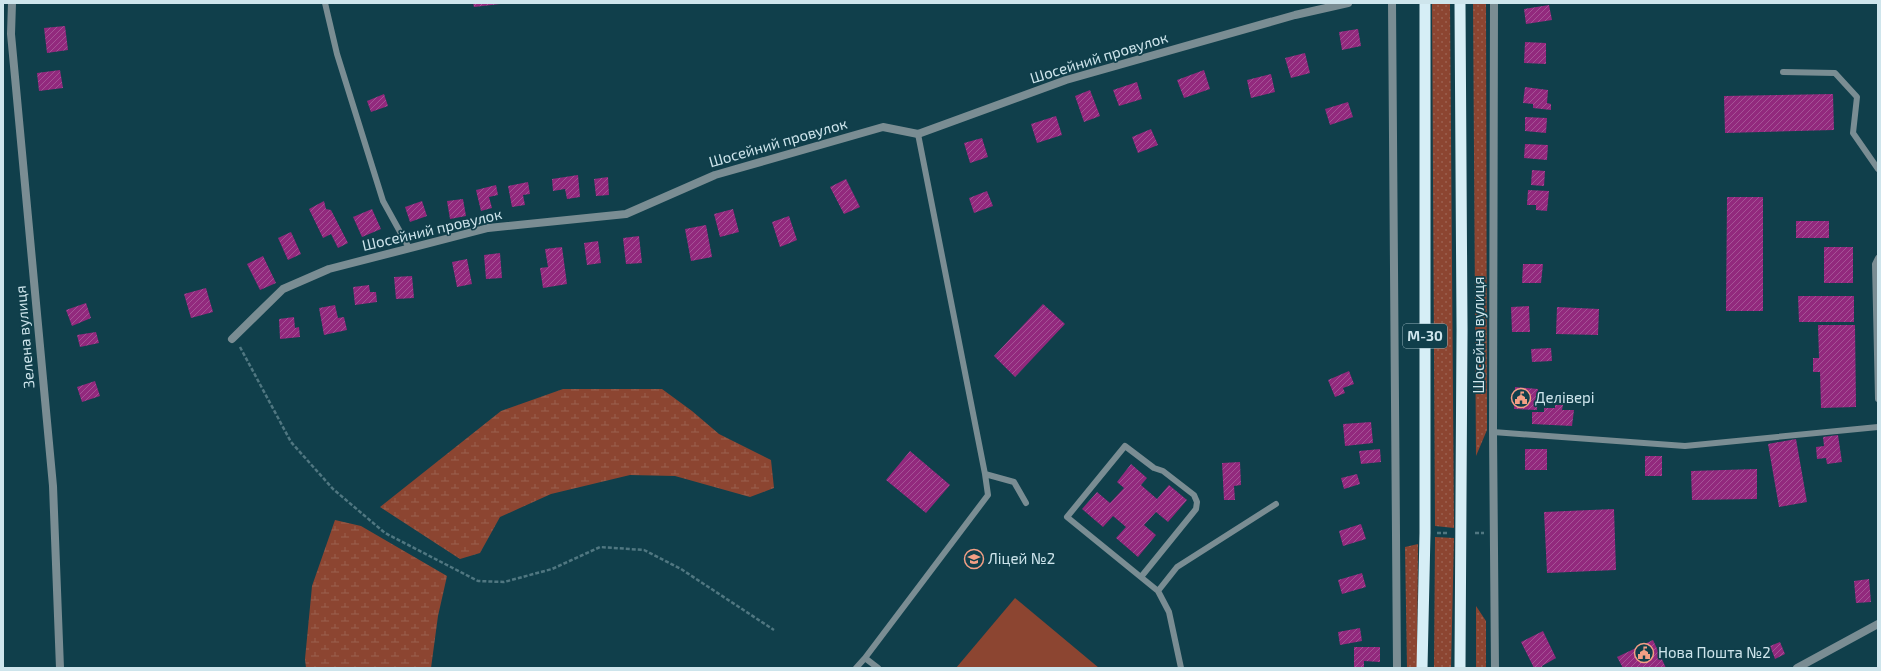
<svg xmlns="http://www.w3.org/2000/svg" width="1881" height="671" viewBox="0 0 1881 671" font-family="'Exo 2',sans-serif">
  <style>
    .green { fill: url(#green-dots) }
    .wetland { fill: url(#wetland-marsh) }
    .pitch { fill: #8c4531 }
    .building { fill: url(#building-hatch) }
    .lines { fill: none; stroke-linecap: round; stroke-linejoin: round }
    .path { stroke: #507781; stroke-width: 2.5; stroke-dasharray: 4 2; stroke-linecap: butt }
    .service { stroke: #7a8d93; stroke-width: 6 }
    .minor { stroke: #7a8d93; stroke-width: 8 }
    .tertiary { stroke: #7a8d93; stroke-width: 8 }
    .trunk { stroke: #d6eef6; stroke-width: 11 }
    .labels { text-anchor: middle; stroke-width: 3.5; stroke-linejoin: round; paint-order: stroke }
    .shield { fill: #103f4b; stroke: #95b3bc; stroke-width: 1 }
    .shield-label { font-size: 14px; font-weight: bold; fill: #cee5ec }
    .street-label { font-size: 15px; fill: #cee5ec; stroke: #103f4b }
    .poi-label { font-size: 15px; fill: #cee5ec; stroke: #103f4b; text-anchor: start }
  </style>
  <defs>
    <pattern id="green-dots" width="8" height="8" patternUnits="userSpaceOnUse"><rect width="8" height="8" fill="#8c4531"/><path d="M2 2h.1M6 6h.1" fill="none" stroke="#9b604f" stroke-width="1.8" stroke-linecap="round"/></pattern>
    <pattern id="wetland-marsh" width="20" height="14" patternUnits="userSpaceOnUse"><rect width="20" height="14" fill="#8c4531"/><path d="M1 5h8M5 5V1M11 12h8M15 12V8" fill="none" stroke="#9b604f"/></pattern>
    <pattern id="building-hatch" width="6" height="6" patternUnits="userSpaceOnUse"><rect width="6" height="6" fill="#92297d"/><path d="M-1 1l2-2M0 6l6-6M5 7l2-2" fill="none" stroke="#a55296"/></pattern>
  </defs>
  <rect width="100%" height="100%" fill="#103f4b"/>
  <path class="green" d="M1432 3H1450L1454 528 1435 526Z
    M1473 3H1486L1487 430 1476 456Z
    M1435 537 1454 538 1451 668H1434Z
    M1418 544 1417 668H1407L1405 547Z
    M1476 606 1486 621V668H1476Z"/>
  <path class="wetland" d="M563 389H662L692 411 719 434 771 460 774 488 750 497 675 476 630 475 551 494 500 517 480 553 460 559 380 507 501 411Z
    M335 520 361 526 447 576 438 616 431 668H306L305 659 312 586Z"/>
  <path class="pitch" d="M1015 598 1099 668H956Z"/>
  <path class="building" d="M473 3H500V4L474 7Z
    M1549 5 1552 20 1526 24 1524 9Z
    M65 26 68 50 47 53 44 28Z
    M1358 29 1361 46 1342 50 1339 32Z
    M1525 42 1546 43V64L1524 63Z
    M1305 53 1310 73 1291 78 1285 58Z
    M60 70 63 88 39 91 37 73Z
    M1204 70 1210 89 1184 98 1177 80Z
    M1271 74 1275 92 1251 98 1247 80Z
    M1137 82 1142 99 1119 106 1113 90Z
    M1525 87 1548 90 1547 103 1551 104V110L1533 108V104L1523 103Z
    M1090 90 1100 116 1084 122 1075 96Z
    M384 94 388 106 371 112 367 101Z
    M1833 94 1834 130 1725 133 1724 96Z
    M1348 102 1353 117 1330 125 1325 109Z
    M1056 116 1062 135 1037 143 1031 124Z
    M1525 117 1547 118 1546 133 1525 131Z
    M1151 129 1158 145 1138 153 1132 137Z
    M982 138 988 157 970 163 964 143Z
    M1525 144 1548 145 1547 160 1524 158Z
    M1532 170 1545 171 1544 186 1531 185Z
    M578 175 580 197 567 199 565 189 553 191 552 179Z
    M608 177 609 195 596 196 594 179Z
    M846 179 860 207 844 214 830 187Z
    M528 182 530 194 523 195 525 205 512 207 508 186Z
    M496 185 498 195 489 197 492 208 481 211 476 190Z
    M1528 190 1549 191 1547 211 1536 210V205H1527Z
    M987 191 993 206 974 213 969 198Z
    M1727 197H1763V311H1726Z
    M463 199 466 216 450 219 447 201Z
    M324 201 326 209 331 210 348 243 338 248 331 234 323 238 309 209Z
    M422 201 427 216 410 222 405 207Z
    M372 209 381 229 362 237 353 217Z
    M733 209 739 232 720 237 714 214Z
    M789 216 797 240 780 247 772 222Z
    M1796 221H1829V238H1796Z
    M706 225 712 257 691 261 685 229Z
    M291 232 301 254 288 260 278 238Z
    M639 236 642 263 626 264 623 238Z
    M598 241 601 263 587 265 584 243Z
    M562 247 567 284 543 288 540 268 548 267 545 249Z
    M1824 247H1853V283H1824Z
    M500 253 502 278 486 279 484 255Z
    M263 256 276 283 260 290 247 264Z
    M467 259 472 284 457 287 452 262Z
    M1523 264H1543L1541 283H1522Z
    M412 276 414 298 396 299 394 277Z
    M369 285 370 292H376L377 302 355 305 353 287Z
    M206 288 213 312 191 318 184 294Z
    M1798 296H1854V322H1799Z
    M86 303 91 318 72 326 66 310Z
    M1043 304 1065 324 1015 377 994 356Z
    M335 305 338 318 344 317 347 330 324 335 319 308Z
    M1529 306 1530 332H1512L1511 307Z
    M1557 307 1599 309 1598 335 1556 334Z
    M294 317 295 328 299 327 300 337 280 339 279 319Z
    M1818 325H1855L1856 407 1821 408 1820 372H1813V358H1819Z
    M96 332 99 343 80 347 77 335Z
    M1551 348 1552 361 1532 362 1531 349Z
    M1349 371 1354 384 1343 388 1345 393 1335 397 1328 380Z
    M95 381 100 396 82 402 77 387Z
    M1515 387 1538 389 1537 410 1514 409Z
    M1555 405H1563L1562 410H1574L1572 426 1532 424V412H1544V408H1555Z
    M1371 422 1373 443 1345 446 1343 424Z
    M1838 435 1842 462 1827 464 1826 458 1817 459 1816 447 1824 446 1823 437Z
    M1796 439 1807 502 1779 507 1768 444Z
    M1380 449 1381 462 1361 464 1359 451Z
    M1525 449H1547V470H1525Z
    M910 451 950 485 926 513 886 480Z
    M1645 456H1662V476H1645Z
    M1240 462 1241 485 1234 486 1235 500H1224L1222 463Z
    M1131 464 1147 478 1141 485 1157 499 1169 485 1187 500 1168 522 1156 512 1144 525 1156 535 1138 557 1116 538 1126 527 1113 516 1103 527 1082 509 1097 492 1110 503 1124 488 1117 482Z
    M1757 469V499L1692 500 1691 471Z
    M1357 474 1360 484 1344 489 1341 478Z
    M1614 509 1616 570 1547 573 1544 512Z
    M1361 524 1366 539 1343 546 1339 531Z
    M1362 573 1366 587 1342 594 1338 580Z
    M1869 579 1871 602 1856 603 1854 581Z
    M1360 628 1362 641 1340 645 1338 632Z
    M1543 631 1556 658 1542 666 1543 668H1534L1521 642Z
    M1653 640 1666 668H1623L1617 657Z
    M1780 642 1785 654 1775 659 1770 646Z
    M1354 647H1380V662L1364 661V668H1354Z"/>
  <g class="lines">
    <path class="path" d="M240 347 291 442 333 489 385 533 478 581 504 582 552 569 600 547 644 550 681 569 774 630
      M1437 533H1448
      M1475 533H1484"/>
    <path class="service" d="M325 3 337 54 383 201 409 248
      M1783 72 1835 73 1857 97 1853 133 1878 169
      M918 134 985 474 1014 482 1026 503
      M1878 258 1875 264 1878 399
      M1493 432 1685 446 1878 427
      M1141 577 1196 509 1197 502 1194 495 1163 471 1154 468 1125 446 1067 517 1158 591 1169 612 1181 668
      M1158 591 1177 567 1276 504
      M865 658 988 495 985 474
      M856 668 865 658 878 668"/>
    <path class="minor" d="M12 3 11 34 53 486 60 668
      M232 339 283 289 329 269 488 228 626 214 715 175 883 127 918 134 1066 80 1295 15 1348 3
      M1797 668 1878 624"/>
    <path class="tertiary" d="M1392 3 1397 668
      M1494 3 1493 432 1495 668"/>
    <path class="trunk" d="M1460 3 1462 329 1460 668
      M1422 668 1425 533V3"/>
  </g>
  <defs>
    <symbol id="civic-ring" viewBox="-11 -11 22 22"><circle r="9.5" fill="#103f4b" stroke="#f39f85" stroke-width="1.5"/><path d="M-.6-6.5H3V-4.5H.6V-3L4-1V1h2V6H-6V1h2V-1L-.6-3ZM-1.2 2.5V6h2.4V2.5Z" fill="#f39f85"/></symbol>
    <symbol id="school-ring" viewBox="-11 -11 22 22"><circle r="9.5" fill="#103f4b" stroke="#f39f85" stroke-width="1.5"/><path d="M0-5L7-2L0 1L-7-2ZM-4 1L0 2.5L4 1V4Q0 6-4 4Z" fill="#f39f85"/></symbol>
  </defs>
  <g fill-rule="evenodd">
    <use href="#civic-ring" x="1510" y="387" width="22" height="22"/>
    <use href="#school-ring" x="963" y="548" width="22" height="22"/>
    <use href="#civic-ring" x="1633" y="642" width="22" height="22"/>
  </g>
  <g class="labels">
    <rect class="shield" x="1403" y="324" width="44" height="24" rx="3"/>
    <g class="shield-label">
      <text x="1425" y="341">М-30</text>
    </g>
    <g class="street-label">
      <text transform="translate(1099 58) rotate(-17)" y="5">Шосейний провулок</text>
      <text transform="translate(778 143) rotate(-16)" y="5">Шосейний провулок</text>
      <text transform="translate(432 230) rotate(-13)" y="5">Шосейний провулок</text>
      <text transform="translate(1479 335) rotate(-90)" y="5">Шосейна вулиця</text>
      <text transform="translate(25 337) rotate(-95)" y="5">Зелена вулиця</text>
    </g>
    <g class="poi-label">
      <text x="1535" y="403">Делівері</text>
      <text x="988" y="564">Ліцей №2</text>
      <text x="1658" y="658">Нова Пошта №2</text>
    </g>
  </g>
  <rect width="1881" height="671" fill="none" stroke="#cee5ec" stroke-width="8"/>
</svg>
